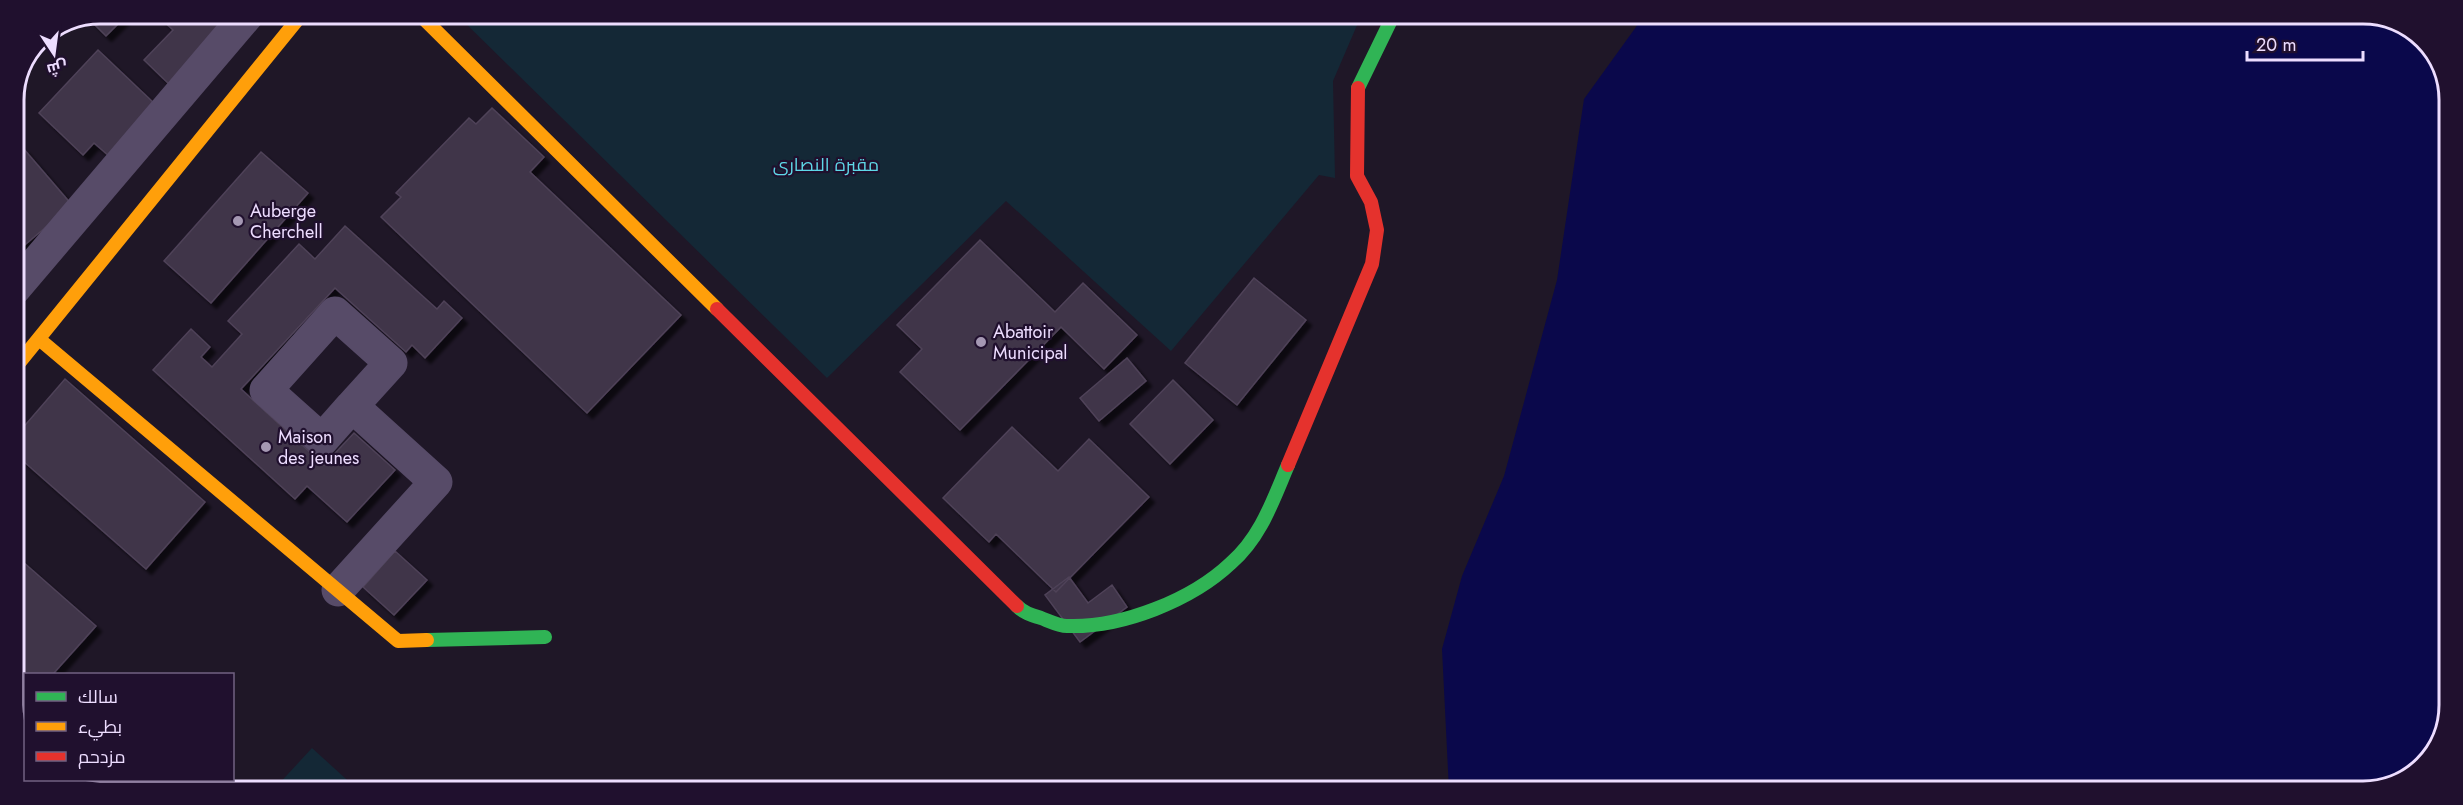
<svg xmlns="http://www.w3.org/2000/svg" width="2463" height="805" viewBox="0 0 2463 805" font-family="Jost,Cairo,sans-serif">
  <style>
    .green { fill: #142836 }
    .water { fill: #0a084b }
    .building { fill: #3f3648; stroke: #4f4259; stroke-width: 1.5; filter: url(#shadow) }
    .lines { fill: none; stroke-linecap: round; stroke-linejoin: round }
    .street { stroke: #574b68; stroke-width: 33 }
    .fast { stroke: #30b455; stroke-width: 14 }
    .slow { stroke: #ff9f0a; stroke-width: 14 }
    .jam { stroke: #e5322d; stroke-width: 14 }
    .poi-dot { fill: #a598b3; stroke: #20102e; stroke-width: 2 }
    .labels { text-anchor: middle; stroke-width: 4.5; stroke-linejoin: round; paint-order: stroke }
    .park-label { font-size: 18px; fill: #5fd8e8; stroke: #20102e }
    .poi-label { font-size: 18px; fill: #edddff; stroke: #20102e; text-anchor: start }
    .rim { fill: none; stroke: #edddff; stroke-width: 3 }
  </style>
  <defs>
    <filter id="shadow"><feDropShadow dx="5.5" dy="5.5" stdDeviation="1.5" flood-color="#0009"/></filter>
  </defs>
  <rect width="100%" height="100%" fill="#1f1727"/>
  <path class="green" d="M456 14 1361 16 1333 81 1335 178 1319 175 1171 351 1006 201 827 378Z
    M312 748 356 788 276 787Z"/>
  <path class="water" d="M1641 17 2391 18 2431 47 2449 94 2445 733 2415 774 2364 791 1449 790 1442 649 1462 576 1504 476 1557 280 1584 99 1636 27Z"/>
  <path class="building" d="M100 14H128L106 36 88 18Z
    M156 14H207L224 30 170 85 144 60 173 30Z
    M98 50 157 106 109 156 94 143 83 155 39 113Z
    M492 108 544 157 530 172 681 315 587 413 381 217 401 197 396 193 469 118 476 124Z
    M23 148 72 205 20 249 14 242V155Z
    M261 152 308 193 211 303 164 261Z
    M345 226 437 309 444 301 462 318 425 358 412 345 406 352 335 288 241 389 324 465 354 433 395 470 347 522 307 486 295 499 153 370 191 329 210 347 201 357 212 367 242 334 228 321 299 244 315 259Z
    M980 240 1055 312 1083 283 1137 335 1104 369 1061 327 960 430 900 372 922 349 897 325Z
    M1254 278 1306 320 1237 405 1185 363Z
    M1127 358 1146 381 1099 421 1080 398Z
    M65 379 205 502 146 569 14 453V438Z
    M1173 380 1213 420 1170 464 1130 424Z
    M1012 427 1058 471 1089 439 1149 497 1056 592 996 534 989 542 943 498Z
    M395 551 427 580 394 615 363 587Z
    M14 554 96 626 53 674H26V683L14 673Z
    M1069 577 1088 603 1112 585 1127 607 1080 642 1045 595Z"/>
  <g class="lines">
    <path class="street" d="M14 289 248 14
      M338 590 436 482 352 406 322 440 266 390 335 313 391 363 352 406"/>
    <path class="fast" d="M1358 88 1393 16
      M1017 606C1024 613 1031 615 1041 618 1049 621 1059 626 1067 626 1122 628 1192 600 1231 563 1261 537 1273 500 1288 465
      M427 640 545 637"/>
    <path class="slow" d="M419 14 717 309
      M39 339 398 641 427 640
      M14 369 302 14"/>
    <path class="jam" d="M717 309 1017 606
      M1288 465 1372 264 1377 230 1371 202 1357 176 1358 88"/>
  </g>
  <g class="poi-dot">
    <circle cx="238" cy="221" r="6"/>
    <circle cx="981" cy="342" r="6"/>
    <circle cx="266" cy="447" r="6"/>
  </g>
  <g class="labels">
    <g class="park-label">
      <text x="826" y="171">مقبرة النصارى</text>
    </g>
    <g class="poi-label">
      <text x="250" y="217">Auberge<tspan x="250" dy="21">Cherchell</tspan></text>
      <text x="993" y="338">Abattoir<tspan x="993" dy="21">Municipal</tspan></text>
      <text x="278" y="443">Maison<tspan x="278" dy="21">des jeunes</tspan></text>
    </g>
  </g>
  <path d="M0 0H2463V805H0ZM100 24H2363A76 76 0 0 1 2439 100V705A76 76 0 0 1 2363 781H100A76 76 0 0 1 24 705V100A76 76 0 0 1 100 24Z" fill="#20102e" fill-rule="evenodd"/>
  <path class="rim" d="M100 24H2363A76 76 0 0 1 2439 100V705A76 76 0 0 1 2363 781H100A76 76 0 0 1 24 705V100A76 76 0 0 1 100 24Z"/>
  <rect x="24" y="673" width="210" height="108" fill="#20102e" stroke="#726282" stroke-width="1.5"/>
  <rect x="36" y="692" width="30" height="9" fill="#30b455" stroke="#726282" stroke-width="1.5"/>
  <text x="78" y="703" font-size="18" fill="#edddff">سالك</text>
  <rect x="36" y="722" width="30" height="9" fill="#ff9f0a" stroke="#726282" stroke-width="1.5"/>
  <text x="78" y="733" font-size="18" fill="#edddff">بطيء</text>
  <rect x="36" y="752" width="30" height="9" fill="#e5322d" stroke="#726282" stroke-width="1.5"/>
  <text x="78" y="763" font-size="18" fill="#edddff">مزدحم</text>
  <g transform="translate(54 54) rotate(167)" stroke="#20102e" stroke-width="4.5" paint-order="stroke">
  <path d="M0-4.5L10 22L0 15L-10 22Z" fill="#edddff"/>
  <text y="-9" font-size="16" font-weight="bold" text-anchor="middle" fill="#edddff">ش</text>
  </g>
  <path d="M2247 51v9h116v-9" fill="none" stroke="#edddff" stroke-width="3"/>
  <text x="2256" y="51" font-size="18" fill="#edddff" stroke="#20102e" stroke-width="4.5" paint-order="stroke">20 m</text>
</svg>
